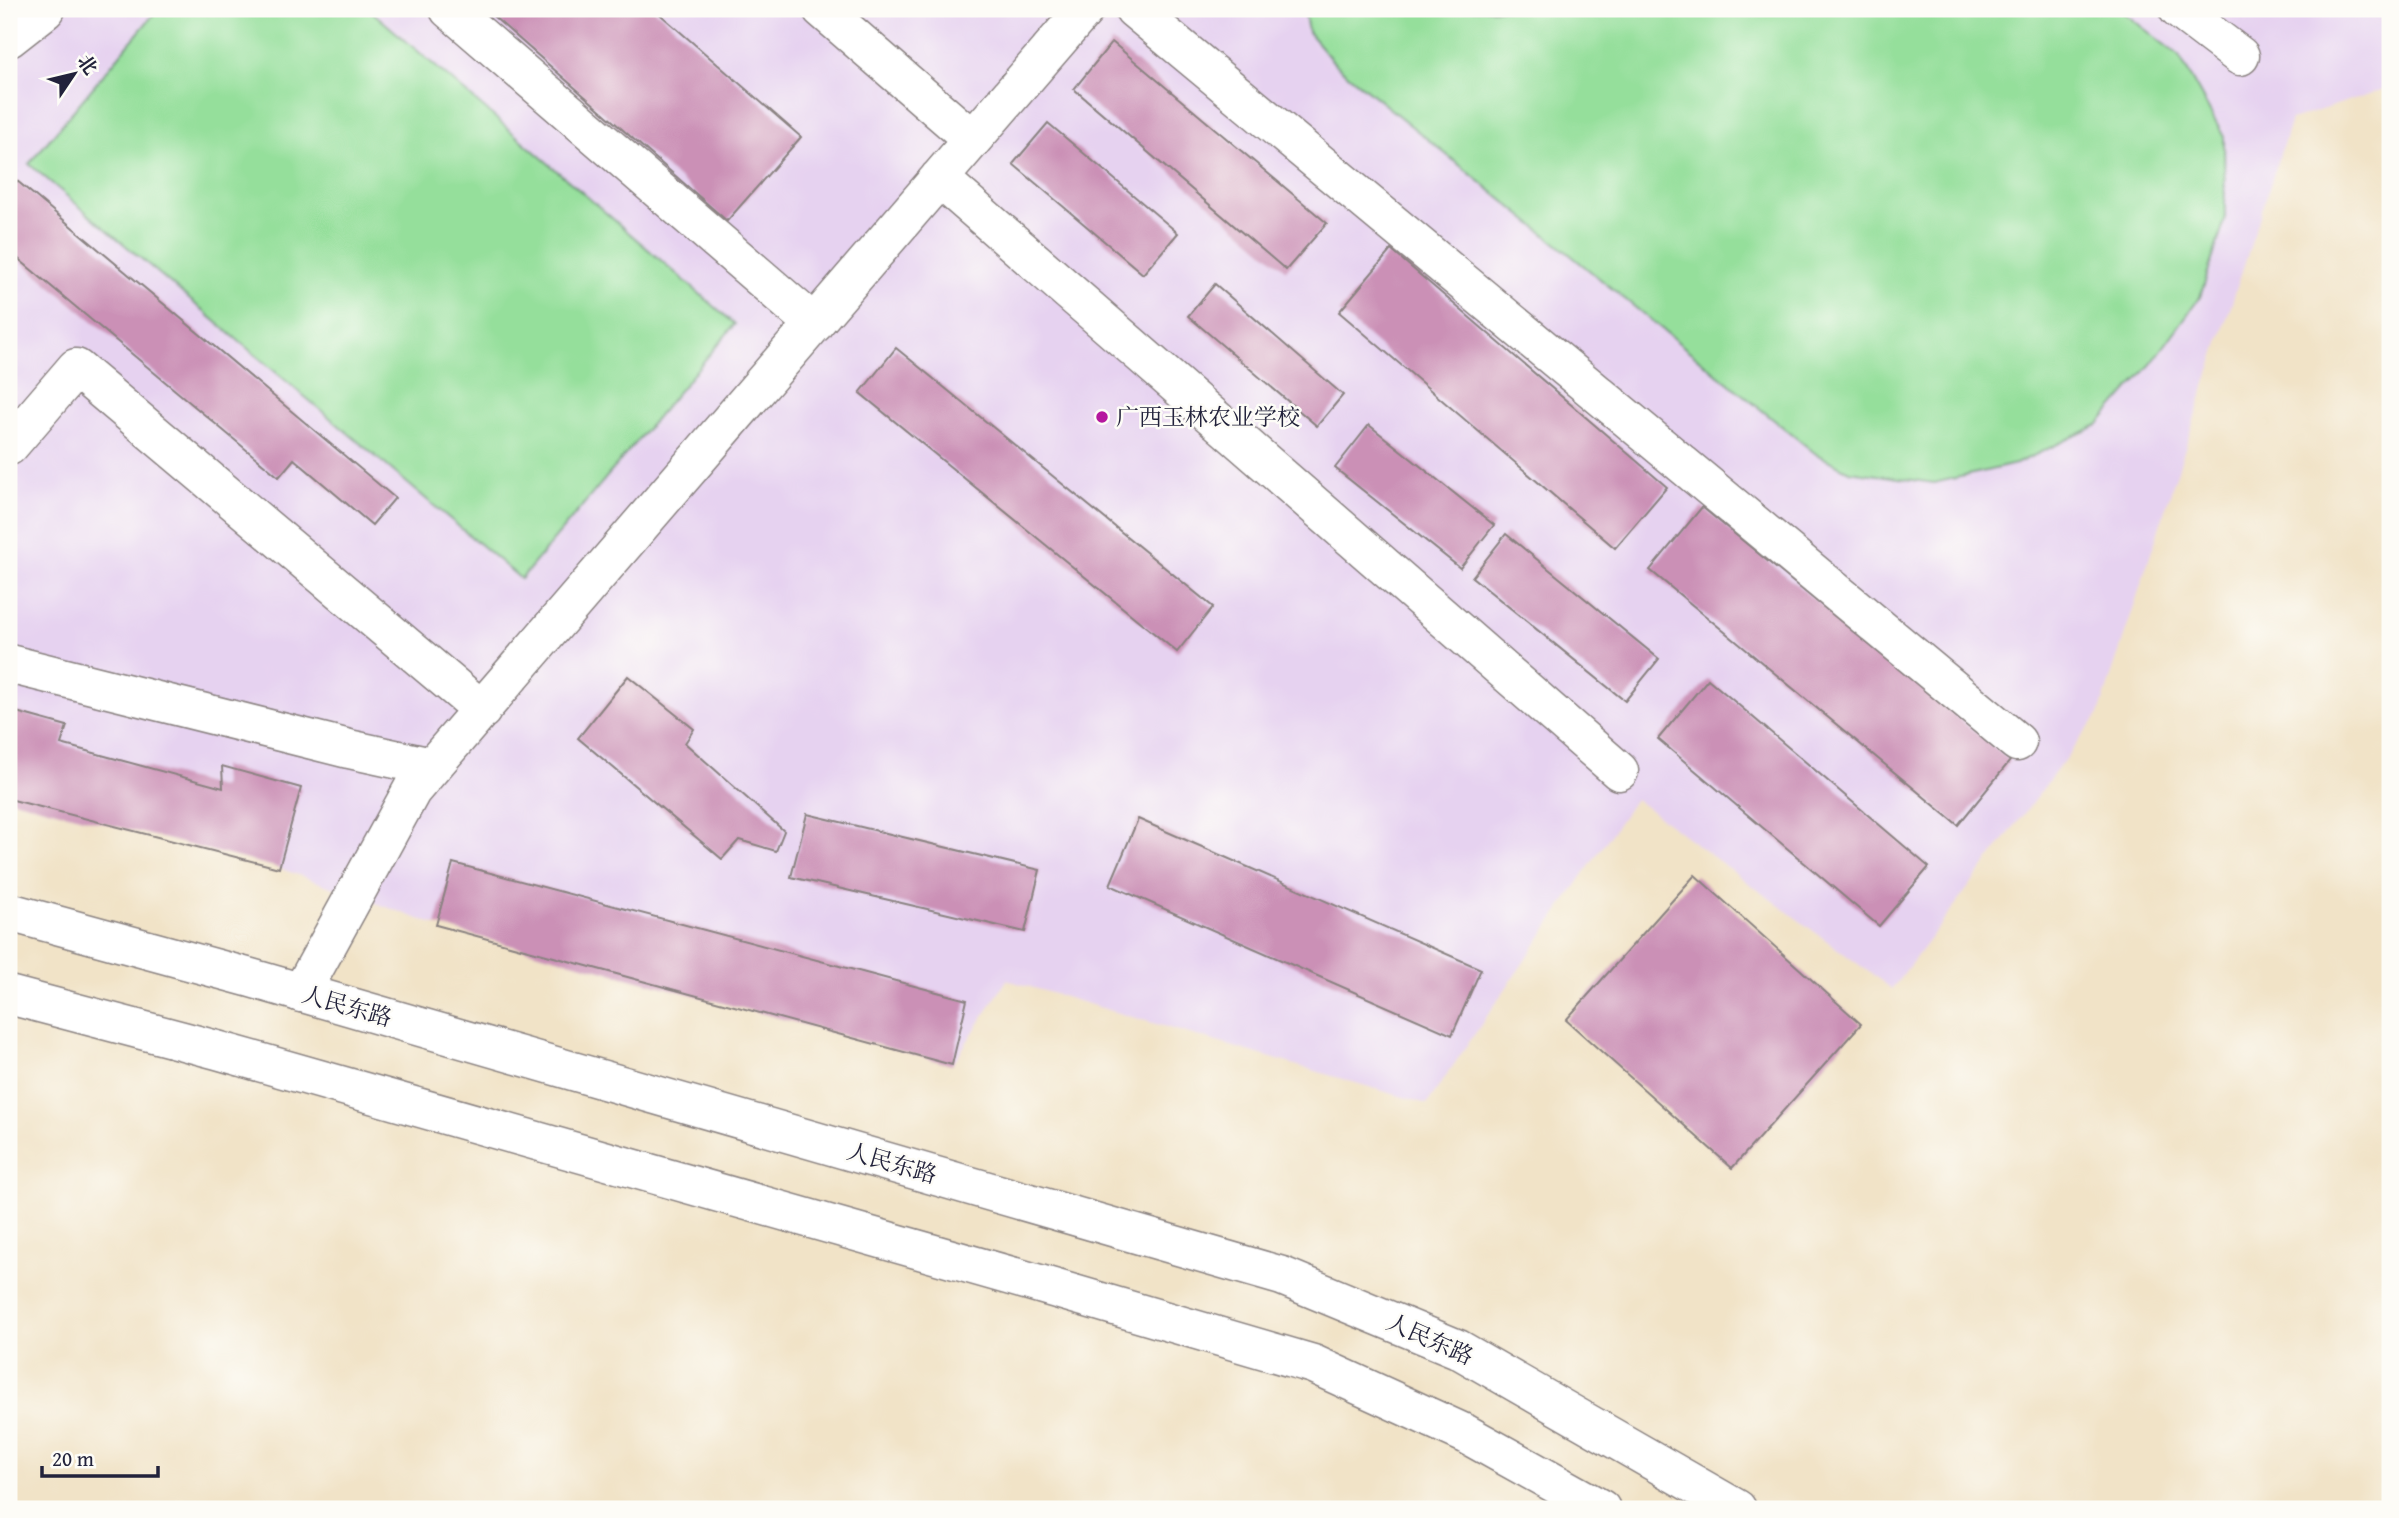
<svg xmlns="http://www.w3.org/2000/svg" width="2399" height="1518" viewBox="0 0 2399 1518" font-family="'Gentium Book Plus','Noto Serif SC',serif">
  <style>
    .built { fill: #e6d2f0 }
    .green { fill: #95df9b; stroke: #5c806b; stroke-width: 2 }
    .building { fill: #cb90b6 }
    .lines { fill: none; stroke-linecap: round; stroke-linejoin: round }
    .minor-casing { stroke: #8a8281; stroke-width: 41 }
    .major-casing { stroke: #8a8281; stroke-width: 41 }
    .minor { stroke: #fff; stroke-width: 38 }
    .major { stroke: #fff; stroke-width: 38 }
    .poi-dot { fill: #b5179e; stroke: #fdfcf7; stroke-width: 2.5 }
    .labels { text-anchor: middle; stroke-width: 5; stroke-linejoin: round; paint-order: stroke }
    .poi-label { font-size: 23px; fill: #22223b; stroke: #fdfcf7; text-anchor: start }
    .street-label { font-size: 23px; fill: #22223b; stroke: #fdfcf7 }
  </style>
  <rect width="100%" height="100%" fill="#fdfcf7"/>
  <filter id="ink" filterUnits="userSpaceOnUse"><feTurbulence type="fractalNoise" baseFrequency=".0143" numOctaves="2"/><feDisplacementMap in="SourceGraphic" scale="14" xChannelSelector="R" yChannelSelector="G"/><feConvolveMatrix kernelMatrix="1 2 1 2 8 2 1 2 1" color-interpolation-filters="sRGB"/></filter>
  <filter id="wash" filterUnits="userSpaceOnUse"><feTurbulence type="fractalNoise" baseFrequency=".00686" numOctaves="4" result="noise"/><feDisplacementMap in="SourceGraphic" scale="28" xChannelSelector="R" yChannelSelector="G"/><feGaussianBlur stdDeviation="1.57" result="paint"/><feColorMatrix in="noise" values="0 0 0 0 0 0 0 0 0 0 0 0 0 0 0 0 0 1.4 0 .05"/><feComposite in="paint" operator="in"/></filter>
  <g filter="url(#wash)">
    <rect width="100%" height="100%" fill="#f1e3c7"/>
    <path class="built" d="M9 9H2390V87L2291 120 2099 714 1892 989 1635 799 1427 1104 1007 980 952 1065 436 925 279 868 9 799Z"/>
    <path class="green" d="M158 9H369L735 324 521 579 29 164Z
      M1304 9H2119L2179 56 2224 137 2225 220 2200 297 2152 363 2098 425 2016 464 1934 483 1849 471 1816 454 1336 65 1308 32Z"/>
    <g id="blocks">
      <path class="building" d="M485 9H654L801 137 727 221Z
        M1112 42 1327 223 1286 270 1074 89Z
        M1048 123 1178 233 1143 274 1013 164Z
        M16 180 395 498 372 525 294 459 279 477 9 251V189Z
        M1391 250 1667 487 1615 548 1339 312Z
        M1215 284 1343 395 1317 426 1188 316Z
        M896 348 1213 607 1177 652 860 393Z
        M1369 425 1494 525 1460 568 1335 468Z
        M1702 507 2010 761 1958 825 1650 570Z
        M1506 534 1659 659 1625 701 1472 577Z
        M628 676 694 729 685 743 784 831 776 851 739 840 722 859 578 738Z
        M1708 679 1929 867 1879 926 1658 739Z
        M9 710 67 726 61 744 223 788 222 766 301 788 279 868 9 799Z
        M807 814 1040 870 1025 932 791 877Z
        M1138 819 1481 969 1452 1035 1110 885Z
        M453 863 967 1000 952 1065 436 925Z
        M1695 875 1861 1024 1732 1168 1566 1020Z"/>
    </g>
  </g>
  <g filter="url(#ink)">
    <use href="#blocks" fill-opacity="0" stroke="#8a8281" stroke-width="2"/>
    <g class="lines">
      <defs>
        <path id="minor" d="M449 9 814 324
          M822 9 972 139
          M1134 9 2017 742
          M2178 9 2240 56
          M9 38 46 9
          M939 178 1619 771
          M9 446 76 368 482 710
          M9 664 349 749 432 767
          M301 993 412 790 1085 9"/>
        <path id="major" d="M9 912 251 978 1282 1276 1458 1349 1737 1509
          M9 995 217 1050 1043 1285 1313 1364 1466 1434 1601 1509"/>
      </defs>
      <use href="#minor" class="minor-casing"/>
      <use href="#major" class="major-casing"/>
      <use href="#minor" class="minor"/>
      <use href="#major" class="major"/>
    </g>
  </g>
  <circle class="poi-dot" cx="1102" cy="417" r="7"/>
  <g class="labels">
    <g class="poi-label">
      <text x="1116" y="425">广西玉林农业学校</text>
    </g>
    <g class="street-label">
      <text transform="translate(347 1006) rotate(16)" y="8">人民东路</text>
      <text transform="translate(892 1163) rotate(16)" y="8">人民东路</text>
      <text transform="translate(1430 1339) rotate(24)" y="8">人民东路</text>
    </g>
  </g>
  <rect width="2399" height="1518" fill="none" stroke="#fdfcf7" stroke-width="35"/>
  <g transform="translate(74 74) rotate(55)" stroke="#fdfcf7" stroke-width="5" paint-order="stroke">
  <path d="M0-5L12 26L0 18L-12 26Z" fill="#22223b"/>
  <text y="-10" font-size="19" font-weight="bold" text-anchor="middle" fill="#22223b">北</text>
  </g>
  <path d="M42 1466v10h116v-10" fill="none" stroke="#22223b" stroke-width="3.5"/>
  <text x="52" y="1466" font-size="21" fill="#22223b" stroke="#fdfcf7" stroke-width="5" paint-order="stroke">20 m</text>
</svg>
